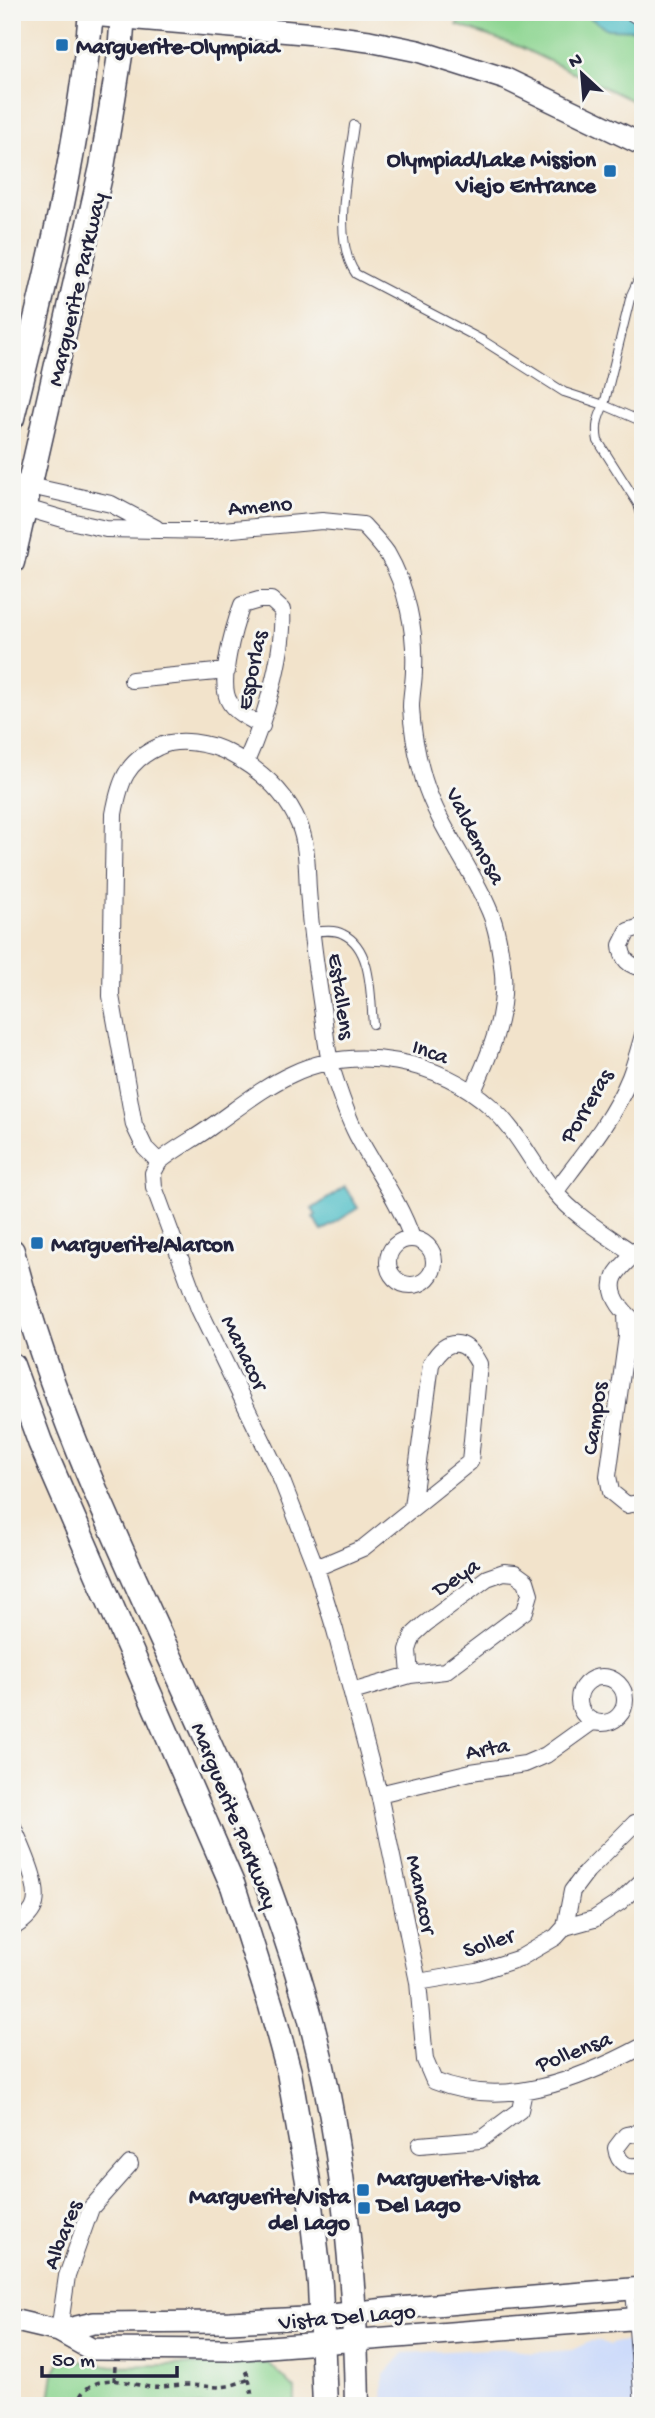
<svg xmlns="http://www.w3.org/2000/svg" width="655" height="2418" viewBox="0 0 655 2418" font-family="'Gochi Hand',sans-serif">
  <style>
    .built { fill: #cddbfa }
    .green { fill: #8ed692; stroke: #587c66; stroke-width: 2 }
    .water { fill: #51bfc7; stroke: #3a7081; stroke-width: 2 }
    .lines { fill: none; stroke-linecap: round; stroke-linejoin: round }
    .lane-casing { stroke: #413f51; stroke-width: 10 }
    .street-casing { stroke: #413f51; stroke-width: 18 }
    .secondary-casing { stroke: #413f51; stroke-width: 24 }
    .primary-casing { stroke: #413f51; stroke-width: 27 }
    .path { stroke: #413f51; stroke-width: 3.5; stroke-dasharray: 5 5; stroke-linecap: butt }
    .lane { stroke: #fff; stroke-width: 8 }
    .street { stroke: #fff; stroke-width: 16 }
    .secondary { stroke: #fff; stroke-width: 21 }
    .primary { stroke: #fff; stroke-width: 24 }
    .poi-dot { fill: #1f6fb2; stroke: #f6f6f2; stroke-width: 2.5 }
    .labels { text-anchor: middle; stroke-width: 6; stroke-linejoin: round; paint-order: stroke }
    .poi-label { font-size: 23px; font-weight: bold; fill: #22223b; stroke: #f6f6f2; text-anchor: start }
    .street-label { font-size: 23px; fill: #22223b; stroke: #f6f6f2 }
  </style>
  <rect width="100%" height="100%" fill="#f6f6f2"/>
  <filter id="ink" filterUnits="userSpaceOnUse"><feTurbulence type="fractalNoise" baseFrequency=".0143" numOctaves="2"/><feDisplacementMap in="SourceGraphic" scale="14" xChannelSelector="R" yChannelSelector="G"/><feConvolveMatrix kernelMatrix="1 2 1 2 8 2 1 2 1" color-interpolation-filters="sRGB"/></filter>
  <filter id="wash" filterUnits="userSpaceOnUse"><feTurbulence type="fractalNoise" baseFrequency=".00686" numOctaves="4" result="noise"/><feDisplacementMap in="SourceGraphic" scale="28" xChannelSelector="R" yChannelSelector="G"/><feGaussianBlur stdDeviation="1.57" result="paint"/><feColorMatrix in="noise" values="0 0 0 0 0 0 0 0 0 0 0 0 0 0 0 0 0 1.4 0 .05"/><feComposite in="paint" operator="in"/></filter>
  <g filter="url(#wash)">
    <rect width="100%" height="100%" fill="#f2e3cb"/>
    <path class="built" d="M591 2341H600L610 2345 614 2342 643 2341V2406H382L383 2376 404 2353 513 2348 531 2353 572 2350Z"/>
    <path class="green" d="M460 12H643V106L520 47 457 25Z
      M62 2358 112 2366 269 2363 295 2389V2406H49L54 2373Z"/>
    <path class="water" d="M581 12H643V30L607 29Z
      M345 1187 358 1208 322 1231 313 1217 316 1215 312 1209Z"/>
  </g>
  <g filter="url(#ink)">
    <g class="lines">
      <defs>
        <path id="lane" d="M624 12 643 24
          M354 125C349 165 331 240 356 274L482 340 564 392 604 405 643 422
          M643 269 631 295 604 405C598 418 595 426 598 441L638 504 643 521
          M631 295 643 298
          M311 932C321 931 334 929 343 934 373 948 370 996 373 1024
          M630 2290 639 2406"/>
        <path id="street" d="M12 482 111 504 156 528
          M12 504 70 521 106 529 211 531 322 521 363 525C371 534 380 543 387 553 407 587 416 631 414 670 414 682 411 695 411 707 412 732 417 756 424 780 439 828 471 866 490 912 498 931 501 954 503 974 506 1016 490 1054 473 1091
          M132 680 227 671
          M246 762C264 722 285 654 282 610L271 600H259L242 605C234 626 217 685 230 703 237 714 251 719 262 726
          M643 926 628 931 621 945C622 959 629 967 643 967
          M159 1162C175 1148 195 1139 212 1126 238 1108 263 1087 292 1074 356 1044 440 1060 491 1107 520 1134 531 1163 555 1192 576 1218 615 1240 643 1260
          M555 1192C582 1156 613 1119 630 1077 635 1064 639 1049 643 1035
          M412 1238C399 1200 376 1171 357 1135 346 1114 338 1089 331 1066 326 1047 325 1027 322 1008 317 973 311 938 309 902 306 876 309 848 299 824 286 792 259 769 229 753 210 743 178 737 158 747 126 762 120 781 114 814L111 996 134 1125 145 1148 159 1162 153 1173 154 1187 199 1309 282 1481 316 1568 335 1630 379 1794 418 1982 425 2060 434 2081C504 2110 580 2080 643 2046
          M388 1262a23 23 0 1 1 46 0a23 23 0 1 1-46 0Z
          M634 1254C628 1261 619 1268 615 1276 605 1297 629 1317 643 1329
          M626 1315 627 1336 608 1476 611 1492 627 1505 643 1502
          M316 1568 363 1548 470 1462 479 1364C465 1337 446 1337 431 1364L412 1507
          M579 1700a23 23 0 1 1 46 0a23 23 0 1 1-46 0Z
          M352 1692 410 1675 445 1671 525 1611 530 1594 526 1581 515 1573 504 1572 487 1578 425 1624 413 1635 408 1650 410 1675
          M379 1794 471 1772 525 1764 546 1755 592 1722
          M12 1824C20 1844 44 1890 33 1909 28 1918 20 1923 12 1928
          M565 1927 572 1891 587 1871 635 1823 643 1820
          M418 1982 477 1972 520 1958 556 1937 565 1927 594 1919 620 1902 643 1880
          M643 2136 636 2133 626 2135 616 2148C618 2164 629 2170 643 2164
          M420 2145 480 2140 520 2110 524 2091
          M59 2331 67 2276 91 2208 130 2164"/>
        <path id="secondary" d="M91 15 315 34 369 41 418 51 506 79 643 145
          M12 2320 59 2331 91 2349 230 2350 643 2318
          M59 2331 94 2323 230 2322 304 2318 386 2309 643 2288"/>
        <path id="primary" d="M12 418C45 284 79 150 91 12
          M12 562 102 167 120 55 123 12
          M12 1251C62 1451 165 1633 243 1822 266 1879 287 1937 304 1995 342 2126 355 2270 357 2406
          M12 1365 40 1442 233 1886 271 2006 289 2072 309 2187 320 2285 325 2406"/>
      </defs>
      <use href="#lane" class="lane-casing"/>
      <use href="#street" class="street-casing"/>
      <use href="#secondary" class="secondary-casing"/>
      <use href="#primary" class="primary-casing"/>
      <path class="path" d="M12 123 17 80 18 12
        M249 2379 254 2406
        M114 2381 115 2366
        M78 2406C78 2392 90 2384 103 2381 120 2378 136 2386 152 2387 163 2388 174 2385 185 2385 215 2385 218 2392 249 2379L245 2367"/>
      <use href="#lane" class="lane"/>
      <use href="#street" class="street"/>
      <use href="#secondary" class="secondary"/>
      <use href="#primary" class="primary"/>
    </g>
  </g>
  <g class="poi-dot">
    <rect x="55" y="38" width="14" height="14" rx="3.5"/>
    <rect x="603" y="164" width="14" height="14" rx="3.5"/>
    <rect x="30" y="1236" width="14" height="14" rx="3.5"/>
    <rect x="356" y="2183" width="14" height="14" rx="3.5"/>
    <rect x="357" y="2201" width="14" height="14" rx="3.5"/>
  </g>
  <g class="labels">
    <g class="poi-label">
      <text x="76" y="53">Marguerite-Olympiad</text>
      <text x="596" y="166" text-anchor="end">Olympiad/Lake Mission<tspan x="596" dy="26">Viejo Entrance</tspan></text>
      <text x="51" y="1251">Marguerite/Alarcon</text>
      <text x="377" y="2185">Marguerite-Vista<tspan x="377" dy="26">Del Lago</tspan></text>
      <text x="350" y="2203" text-anchor="end">Marguerite/Vista<tspan x="350" dy="26">del Lago</tspan></text>
    </g>
    <g class="street-label">
      <text transform="translate(75 289) rotate(-77)" y="8">Marguerite Parkway</text>
      <text transform="translate(260 504) rotate(-5)" y="8">Ameno</text>
      <text transform="translate(250 670) rotate(-78)" y="8">Esporlas</text>
      <text transform="translate(477 835) rotate(63)" y="8">Valdemosa</text>
      <text transform="translate(343 996) rotate(82)" y="8">Estallens</text>
      <text transform="translate(431 1050) rotate(19)" y="8">Inca</text>
      <text transform="translate(585 1105) rotate(-59)" y="8">Porreras</text>
      <text transform="translate(246 1352) rotate(64)" y="8">Manacor</text>
      <text transform="translate(593 1418) rotate(-82)" y="8">Campos</text>
      <text transform="translate(455 1576) rotate(-34)" y="8">Deya</text>
      <text transform="translate(487 1747) rotate(-10)" y="8">Arta</text>
      <text transform="translate(236 1815) rotate(68)" y="8">Marguerite Parkway</text>
      <text transform="translate(423 1894) rotate(78)" y="8">Manacor</text>
      <text transform="translate(488 1941) rotate(-19)" y="8">Soller</text>
      <text transform="translate(573 2050) rotate(-21)" y="8">Pollensa</text>
      <text transform="translate(61 2234) rotate(-69)" y="8">Albares</text>
      <text transform="translate(347 2315) rotate(-5)" y="8">Vista Del Lago</text>
    </g>
  </g>
  <rect width="655" height="2418" fill="none" stroke="#f6f6f2" stroke-width="42"/>
  <g transform="translate(582 74) rotate(334)" stroke="#f6f6f2" stroke-width="5" paint-order="stroke">
  <path d="M0-5L12 26L0 18L-12 26Z" fill="#22223b"/>
  <text y="-10" font-size="19" font-weight="bold" text-anchor="middle" fill="#22223b">N</text>
  </g>
  <path d="M42 2366v10h135v-10" fill="none" stroke="#22223b" stroke-width="3.5"/>
  <text x="52" y="2366" font-size="21" fill="#22223b" stroke="#f6f6f2" stroke-width="5" paint-order="stroke">50 m</text>
</svg>
